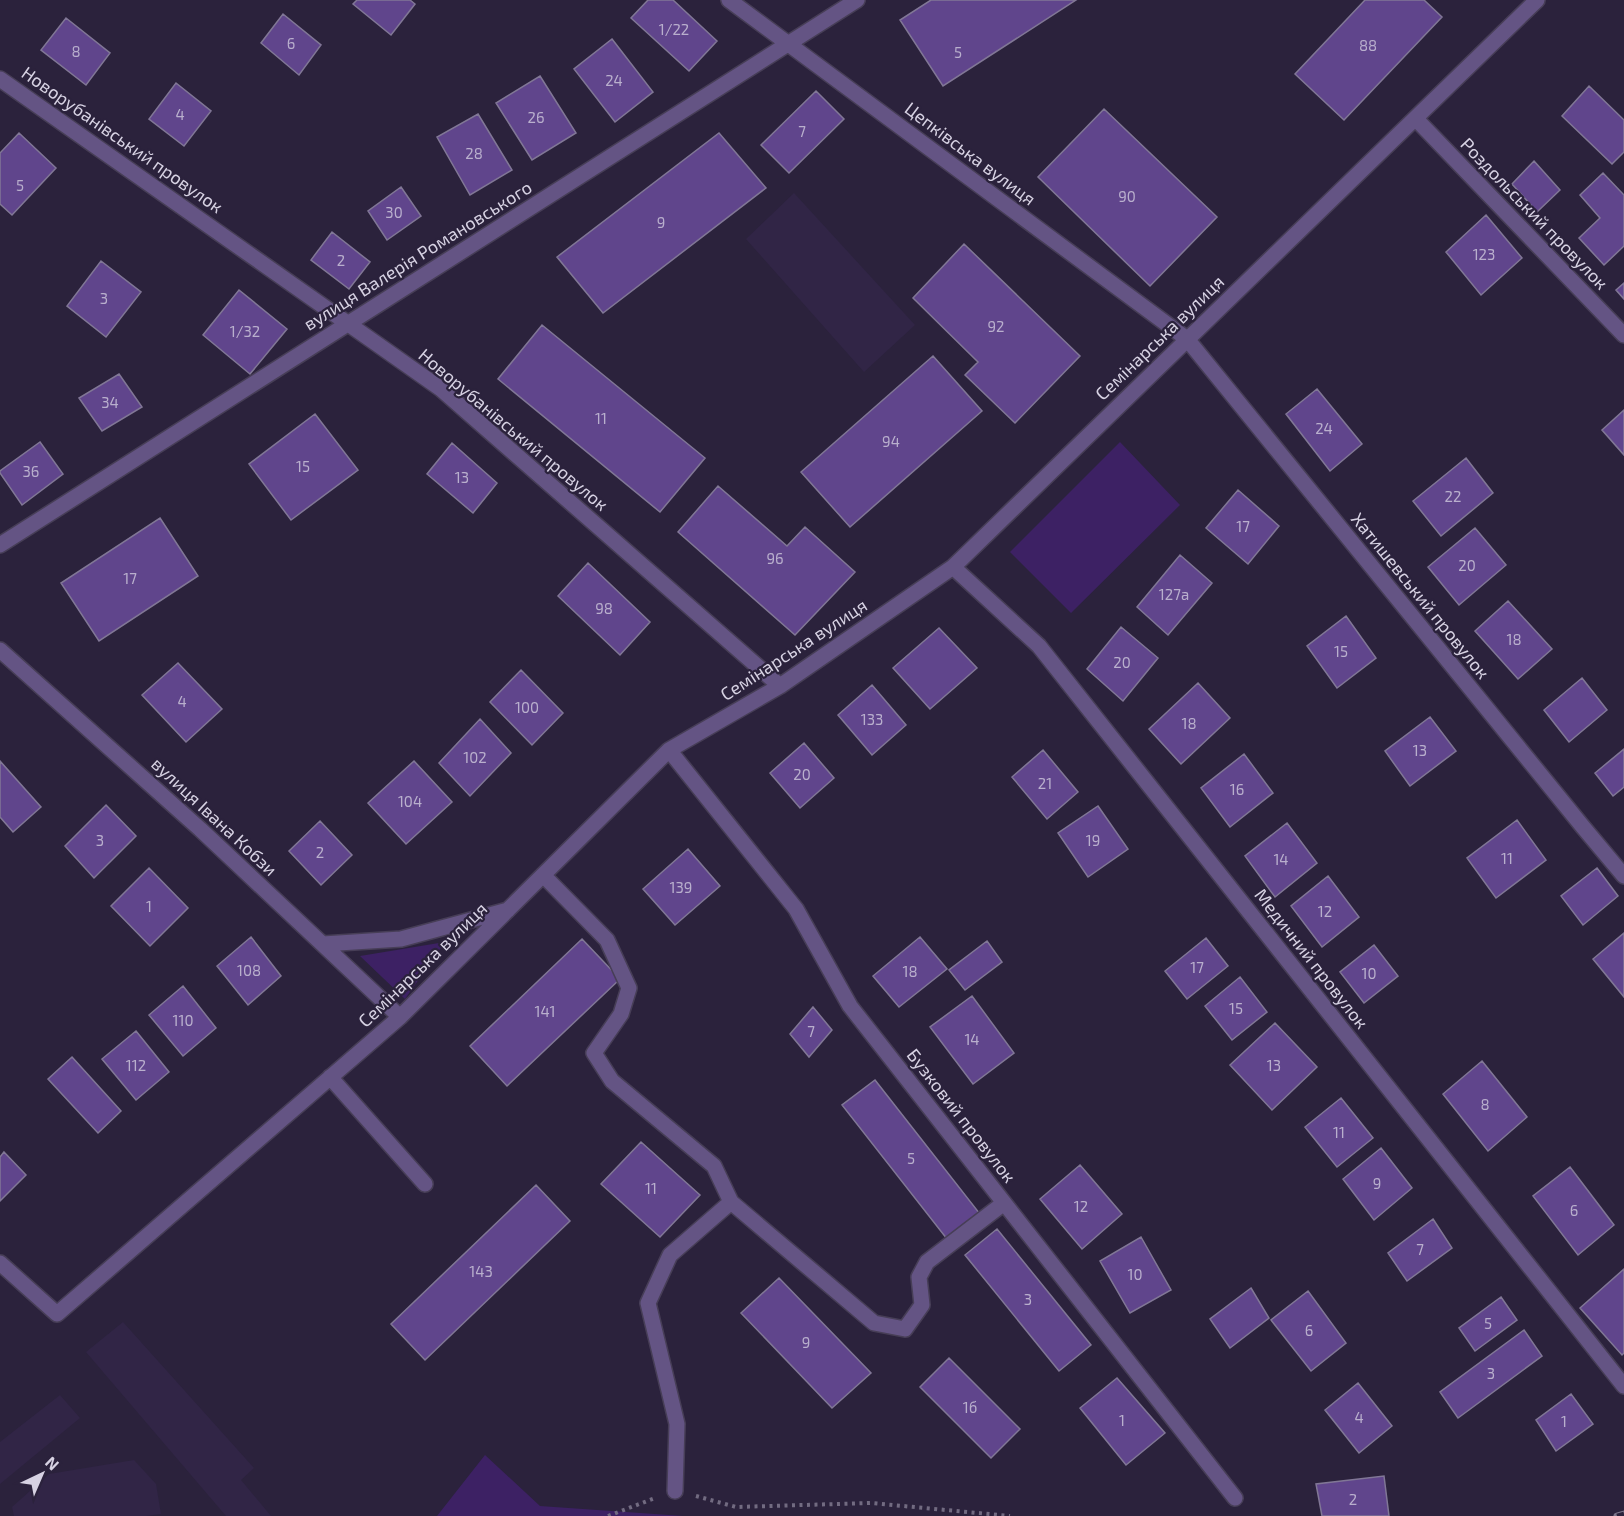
<svg xmlns="http://www.w3.org/2000/svg" width="1624" height="1516" viewBox="0 0 1624 1516" font-family="'Exo 2',sans-serif">
  <style>
    .built { fill: #312546 }
    .green { fill: #3d2164 }
    .building { fill: #60458c; stroke: #817796; stroke-width: 1.5 }
    .lines { fill: none; stroke-linecap: round; stroke-linejoin: round }
    .minor-casing { stroke: #473e57; stroke-width: 18 }
    .path { stroke: #726b81; stroke-width: 4; stroke-dasharray: 3 4.5; stroke-linecap: butt }
    .minor { stroke: #645484; stroke-width: 15 }
    .rail-casing { stroke: #7e778c; stroke-width: 7 }
    .rail { stroke: #2b223c; stroke-width: 4.5; stroke-dasharray: 14; stroke-linecap: butt }
    .labels { text-anchor: middle; stroke-width: 4.5; stroke-linejoin: round; paint-order: stroke }
    .number-label { font-size: 15px; fill: #b9afcd }
    .street-label { font-size: 18px; fill: #d7d2e3; stroke: #2b223c }
  </style>
  <rect width="100%" height="100%" fill="#2b223c"/>
  <path class="built" d="M794 193 915 325 864 372 746 239Z
    M123 1322 254 1468 241 1480 271 1516H226L86 1352Z
    M60 1395 80 1418 0 1484V1442Z
    M134 1460 156 1484 161 1514 146 1516H14L12 1507 49 1474Z"/>
  <path class="green" d="M1120 442 1180 505 1071 613 1010 552Z
    M445 942 405 999 360 956Z
    M485 1455 540 1506 683 1516H437Z"/>
  <path class="building" d="M357 0H410L415 4 391 35 353 4Z
    M648 0H673L717 41 689 71 631 18Z
    M931 0H1076L943 86 900 20Z
    M1365 0H1424L1442 17 1344 120 1295 74Z
    M283 14 321 45 299 75 261 43Z
    M66 18 110 53 86 85 41 50Z
    M612 39 653 92 615 122 574 69Z
    M540 76 576 133 532 160 496 103Z
    M176 83 211 111 184 146 149 119Z
    M1589 86 1624 120V152L1612 164 1562 116Z
    M816 91 844 119 789 173 761 145Z
    M1104 109 1217 217 1150 286 1038 177Z
    M478 114 512 170 470 195 437 137Z
    M19 133 56 168 12 215 0 204V153Z
    M719 133 766 188 603 313 557 257Z
    M1534 161 1560 190 1537 212 1512 184Z
    M1603 173 1624 195V246L1604 265 1579 238 1600 218 1580 195Z
    M401 187 421 216 387 240 368 211Z
    M1486 215 1522 258 1481 295 1446 252Z
    M332 232 370 262 349 289 311 260Z
    M964 244 1080 356 1015 423 965 375 978 362 913 298Z
    M101 261 141 292 106 337 67 306Z
    M1624 283V299L1616 290Z
    M239 290 287 329 250 374 203 335Z
    M542 325 705 458 660 512 498 379Z
    M933 356 982 411 850 527 801 472Z
    M119 374 142 407 102 431 79 398Z
    M1317 389 1362 444 1330 471 1286 414Z
    M1624 410V455L1602 430Z
    M315 414 358 470 291 520 249 464Z
    M40 442 63 474 22 505 0 473V471Z
    M452 443 497 483 473 513 427 474Z
    M1466 458 1493 493 1441 536 1413 501Z
    M718 486 787 546 805 527 855 572 795 635 678 532Z
    M1238 490 1279 526 1248 564 1206 528Z
    M160 518 198 576 99 641 61 583Z
    M1475 528 1506 565 1459 605 1428 567Z
    M1180 555 1212 583 1168 635 1137 607Z
    M588 563 650 622 620 655 558 596Z
    M1508 601 1552 649 1518 679 1475 631Z
    M1346 616 1376 658 1337 688 1307 646Z
    M1121 627 1158 658 1123 701 1087 669Z
    M939 628 977 668 930 709 893 668Z
    M178 663 222 709 186 742 142 695Z
    M521 670 563 713 532 745 490 702Z
    M1582 678 1607 710 1569 742 1544 710Z
    M1198 683 1230 718 1181 764 1149 729Z
    M872 685 906 725 872 755 838 715Z
    M1430 717 1456 751 1410 786 1385 751Z
    M480 719 511 753 470 796 439 763Z
    M804 743 834 778 800 808 770 773Z
    M1624 749V787L1613 796 1595 773Z
    M1043 750 1078 792 1047 819 1012 777Z
    M1244 754 1273 793 1230 827 1201 788Z
    M0 761 41 807 13 832 0 817Z
    M414 761 452 802 406 844 368 803Z
    M106 805 136 836 94 878 65 846Z
    M1098 806 1128 849 1088 877 1058 833Z
    M1517 820 1546 860 1496 898 1467 858Z
    M320 821 352 855 321 885 289 851Z
    M1287 823 1317 863 1275 897 1245 856Z
    M688 849 720 886 675 925 643 889Z
    M149 868 188 908 150 946 111 906Z
    M1597 868 1618 896 1583 925 1561 896Z
    M1328 876 1359 917 1322 947 1291 906Z
    M1624 933V997L1593 959Z
    M251 937 281 976 248 1005 217 966Z
    M920 937 947 969 899 1007 873 976Z
    M1206 938 1228 966 1187 999 1165 971Z
    M582 939 620 979 507 1086 470 1046Z
    M987 941 1002 962 965 990 949 970Z
    M1374 945 1398 976 1364 1003 1340 972Z
    M1240 977 1267 1012 1232 1040 1205 1006Z
    M183 986 216 1028 183 1056 149 1015Z
    M972 996 1014 1053 973 1084 930 1027Z
    M813 1007 832 1030 809 1057 790 1034Z
    M1275 1023 1317 1067 1272 1110 1230 1065Z
    M136 1031 169 1072 136 1100 102 1059Z
    M72 1057 121 1111 98 1133 48 1079Z
    M1482 1061 1527 1117 1488 1151 1443 1094Z
    M875 1080 980 1214 947 1239 842 1105Z
    M1341 1098 1373 1138 1337 1167 1305 1127Z
    M641 1142 700 1195 660 1237 601 1184Z
    M1381 1148 1412 1188 1374 1220 1343 1179Z
    M4 1152 26 1175 0 1201V1157Z
    M1080 1165 1122 1214 1082 1249 1040 1199Z
    M1570 1167 1614 1225 1578 1255 1533 1196Z
    M536 1185 570 1221 425 1360 391 1324Z
    M1433 1219 1452 1248 1407 1281 1388 1253Z
    M997 1229 1091 1345 1059 1371 965 1255Z
    M1141 1237 1171 1290 1130 1313 1100 1261Z
    M1624 1269V1353L1622 1355 1580 1308Z
    M779 1278 871 1373 832 1408 741 1313Z
    M1251 1288 1269 1318 1230 1348 1210 1319Z
    M1308 1291 1346 1343 1311 1371 1271 1320Z
    M1501 1297 1517 1320 1475 1351 1459 1328Z
    M1524 1330 1542 1356 1458 1418 1440 1392Z
    M949 1358 1020 1429 991 1458 920 1387Z
    M1117 1378 1165 1433 1126 1465 1080 1408Z
    M1358 1383 1392 1426 1359 1453 1325 1410Z
    M1571 1394 1593 1424 1556 1451 1536 1420Z
    M1384 1476 1389 1516H1322L1316 1484Z"/>
  <g class="lines">
    <defs>
      <path id="minor" d="M729 0 1187 339 1583 827 1624 876
        M0 79 441 389 780 686
        M1416 119 1624 335
        M0 545 857 0
        M953 567 1039 646 1624 1386
        M0 650 200 829 400 1017
        M669 750 796 909 850 1006 1235 1498
        M543 875 607 940 629 988 621 1014 594 1053 612 1081 714 1166 731 1202 670 1255 648 1303 677 1424 675 1491
        M323 944 401 939 508 910
        M330 1077 425 1184
        M731 1202 874 1323 905 1329 922 1305 919 1277 927 1262 1004 1203
        M0 1263 57 1314 400 1017 669 750 780 686 953 567 1537 0"/>
    </defs>
    <use href="#minor" class="minor-casing"/>
    <path class="path" d="M696 1496 736 1507 871 1503 1010 1516
      M608 1516 655 1498"/>
    <use href="#minor" class="minor"/>
    <defs>
      <path id="rail" d="M1617 1516 1624 1514"/>
    </defs>
    <use href="#rail" class="rail-casing"/>
    <use href="#rail" class="rail"/>
  </g>
  <g class="labels">
    <g class="number-label">
      <text x="674" y="35">1/22</text>
      <text x="291" y="49">6</text>
      <text x="1368" y="51">88</text>
      <text x="76" y="57">8</text>
      <text x="958" y="58">5</text>
      <text x="614" y="86">24</text>
      <text x="180" y="120">4</text>
      <text x="536" y="123">26</text>
      <text x="802" y="137">7</text>
      <text x="474" y="159">28</text>
      <text x="20" y="191">5</text>
      <text x="1127" y="202">90</text>
      <text x="394" y="218">30</text>
      <text x="661" y="228">9</text>
      <text x="1484" y="260">123</text>
      <text x="341" y="266">2</text>
      <text x="104" y="304">3</text>
      <text x="996" y="332">92</text>
      <text x="245" y="337">1/32</text>
      <text x="110" y="408">34</text>
      <text x="601" y="424">11</text>
      <text x="1324" y="434">24</text>
      <text x="891" y="447">94</text>
      <text x="303" y="472">15</text>
      <text x="31" y="477">36</text>
      <text x="462" y="483">13</text>
      <text x="1453" y="502">22</text>
      <text x="1243" y="532">17</text>
      <text x="775" y="564">96</text>
      <text x="1467" y="571">20</text>
      <text x="130" y="584">17</text>
      <text x="1174" y="600">127а</text>
      <text x="604" y="614">98</text>
      <text x="1514" y="645">18</text>
      <text x="1341" y="657">15</text>
      <text x="1122" y="668">20</text>
      <text x="182" y="707">4</text>
      <text x="527" y="713">100</text>
      <text x="872" y="725">133</text>
      <text x="1189" y="729">18</text>
      <text x="1420" y="756">13</text>
      <text x="475" y="763">102</text>
      <text x="802" y="780">20</text>
      <text x="1045" y="789">21</text>
      <text x="1237" y="795">16</text>
      <text x="410" y="807">104</text>
      <text x="100" y="846">3</text>
      <text x="1093" y="846">19</text>
      <text x="320" y="858">2</text>
      <text x="1507" y="864">11</text>
      <text x="1281" y="865">14</text>
      <text x="681" y="893">139</text>
      <text x="149" y="912">1</text>
      <text x="1325" y="917">12</text>
      <text x="1197" y="973">17</text>
      <text x="249" y="976">108</text>
      <text x="910" y="977">18</text>
      <text x="1369" y="979">10</text>
      <text x="1236" y="1014">15</text>
      <text x="545" y="1017">141</text>
      <text x="183" y="1026">110</text>
      <text x="811" y="1037">7</text>
      <text x="972" y="1045">14</text>
      <text x="136" y="1071">112</text>
      <text x="1274" y="1071">13</text>
      <text x="1485" y="1110">8</text>
      <text x="1339" y="1138">11</text>
      <text x="911" y="1164">5</text>
      <text x="1377" y="1189">9</text>
      <text x="651" y="1194">11</text>
      <text x="1081" y="1212">12</text>
      <text x="1574" y="1216">6</text>
      <text x="1420" y="1255">7</text>
      <text x="481" y="1277">143</text>
      <text x="1135" y="1280">10</text>
      <text x="1028" y="1305">3</text>
      <text x="1488" y="1329">5</text>
      <text x="1309" y="1336">6</text>
      <text x="806" y="1348">9</text>
      <text x="1491" y="1379">3</text>
      <text x="970" y="1413">1б</text>
      <text x="1359" y="1423">4</text>
      <text x="1122" y="1426">1</text>
      <text x="1564" y="1427">1</text>
      <text x="1353" y="1505">2</text>
    </g>
    <g class="street-label">
      <text transform="translate(122 140) rotate(35)" y="6">Новорубанівський провулок</text>
      <text transform="translate(970 154) rotate(37)" y="6">Цепківська вулиця</text>
      <text transform="translate(1534 214) rotate(46)" y="6">Роздольський провулок</text>
      <text transform="translate(418 256) rotate(-32)" y="6">вулиця Валерія Романовського</text>
      <text transform="translate(1160 338) rotate(-44)" y="6">Семінарська вулиця</text>
      <text transform="translate(513 430) rotate(40)" y="6">Новорубанівський провулок</text>
      <text transform="translate(1420 596) rotate(51)" y="6">Хатишевський провулок</text>
      <text transform="translate(794 650) rotate(-33)" y="6">Семінарська вулиця</text>
      <text transform="translate(214 817) rotate(43)" y="6">вулиця Івана Кобзи</text>
      <text transform="translate(1311 959) rotate(52)" y="6">Медичний провулок</text>
      <text transform="translate(423 965) rotate(-44)" y="6">Семінарська вулиця</text>
      <text transform="translate(961 1116) rotate(52)" y="6">Бузковий провулок</text>
    </g>
  </g>
  <g transform="translate(42 1474) rotate(44)" stroke="#2b223c" stroke-width="4.5" paint-order="stroke">
  <path d="M0-4.5L10 22L0 15L-10 22Z" fill="#d7d2e3"/>
  <text y="-9" font-size="16" font-weight="bold" text-anchor="middle" fill="#d7d2e3">N</text>
  </g>
</svg>
